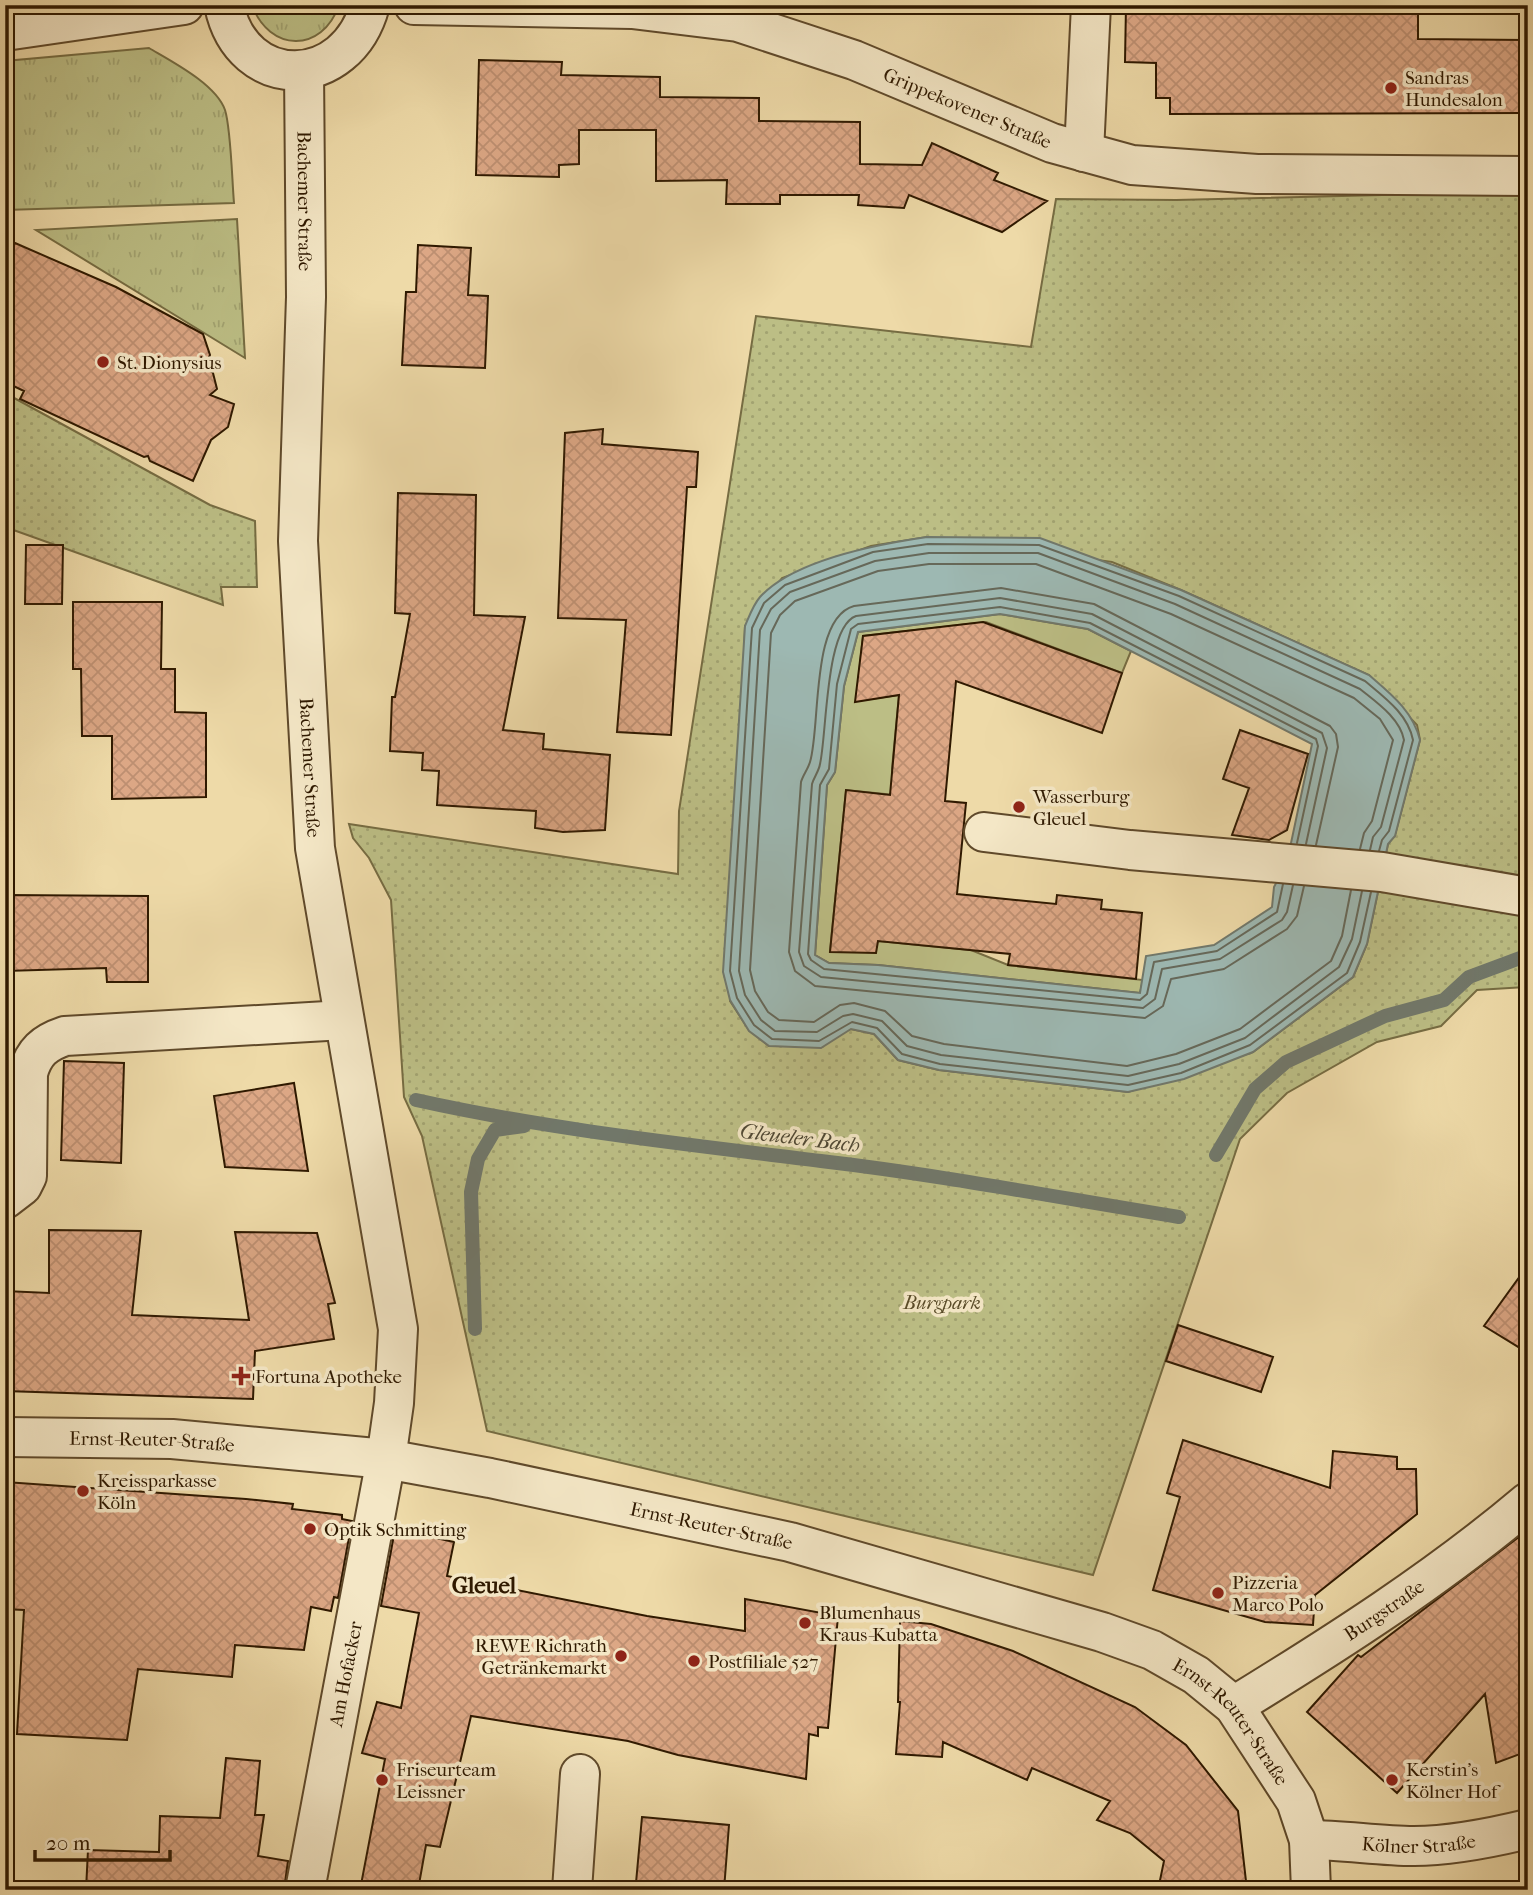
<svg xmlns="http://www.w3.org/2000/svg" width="1533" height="1895" viewBox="0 0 1533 1895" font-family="'IM FELL French Canon',serif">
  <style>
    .grass { fill: url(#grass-tufts); stroke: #766c42; stroke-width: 2 }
    .park { fill: url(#park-dots); stroke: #766c42; stroke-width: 2; fill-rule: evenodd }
    .garden { fill: #bcbe85; stroke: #766c42; stroke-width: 2 }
    .water { fill: #9db8b2; stroke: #71786b; stroke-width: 2; fill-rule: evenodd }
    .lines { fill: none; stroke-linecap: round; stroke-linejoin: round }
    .shore { stroke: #666859; stroke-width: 2 }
    .stream { stroke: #71786b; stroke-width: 14 }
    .building { fill: url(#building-cross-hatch); stroke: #2f1900; stroke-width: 2 }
    .minor-casing { stroke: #5f492a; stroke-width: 42 }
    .minor { stroke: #f4e7c6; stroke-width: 38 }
    .poi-dot { fill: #8f2418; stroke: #f4e7c6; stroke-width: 2.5 }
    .labels { text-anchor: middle; stroke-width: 7; stroke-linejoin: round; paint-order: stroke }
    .poi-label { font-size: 19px; fill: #2f1900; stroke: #f4e7c6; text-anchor: start }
    .street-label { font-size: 19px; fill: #2f1900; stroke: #f4e7c6 }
    .park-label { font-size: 19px; font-style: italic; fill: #594b28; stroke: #f4e7c6 }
    .water-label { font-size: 21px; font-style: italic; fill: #504935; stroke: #f4e7c6 }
    .quarter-label { font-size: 23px; font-weight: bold; fill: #2f1900; stroke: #f4e7c6 }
  </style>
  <defs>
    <pattern id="grass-tufts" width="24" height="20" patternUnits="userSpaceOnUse" patternTransform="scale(1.75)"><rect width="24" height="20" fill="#bcbe85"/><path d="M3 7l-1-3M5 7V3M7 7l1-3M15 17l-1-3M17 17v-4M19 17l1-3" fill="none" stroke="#a2a371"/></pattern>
    <pattern id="park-dots" width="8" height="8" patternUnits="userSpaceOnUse" patternTransform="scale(1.75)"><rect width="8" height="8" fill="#bcbe85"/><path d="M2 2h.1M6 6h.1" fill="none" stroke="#a2a371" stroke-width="1.8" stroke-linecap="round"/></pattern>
    <pattern id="building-cross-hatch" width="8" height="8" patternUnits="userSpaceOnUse" patternTransform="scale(1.75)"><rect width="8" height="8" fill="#dca785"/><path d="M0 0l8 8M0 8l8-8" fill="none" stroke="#bd8f71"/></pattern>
  </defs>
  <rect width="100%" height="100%" fill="#eedaa8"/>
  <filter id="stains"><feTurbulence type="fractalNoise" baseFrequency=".00286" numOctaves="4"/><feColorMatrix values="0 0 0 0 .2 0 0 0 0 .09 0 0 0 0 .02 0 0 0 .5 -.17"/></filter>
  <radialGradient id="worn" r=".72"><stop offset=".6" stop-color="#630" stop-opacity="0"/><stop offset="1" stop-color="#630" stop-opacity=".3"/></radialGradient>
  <path class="grass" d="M252 5H339C322 54 269 52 252 5Z
    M149 48C171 61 216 84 225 110 231 129 232 181 234 203L5 210V61Z
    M237 219 245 358 36 230Z"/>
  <path class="park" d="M1505 192 1528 195V987L1477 990 1441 1026 1377 1042 1287 1093 1240 1139 1093 1575 487 1431 422 1136 404 1097 391 900 369 858 353 838 349 824 678 874 679 811 756 316 1031 347 1056 199 1176 200ZM927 537 1112 562 1181 590 1369 675 1417 725 1420 740 1395 835 1388 844 1367 944 1353 977 1253 1052 1128 1092 939 1070 898 1060 874 1034 851 1029 769 1046 749 1030 730 1001 745 626 782 578 871 546Z
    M5 393 210 505 255 521 257 587H221L223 605 5 527Z"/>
  <path class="garden" d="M1000 614 1088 629 1131 651 1122 673 986 622 863 636 856 701 899 695 892 769 895 795 846 790 830 951 878 941 971 950 1008 965 1143 980 1140 993 878 965 829 963 815 955 827 785 835 772 844 686 858 632Z"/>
  <path class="water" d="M927 537 1040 538 1181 590 1369 675C1391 694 1413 711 1420 740L1395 836 1388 844 1367 944 1353 977 1253 1052 1184 1079 1128 1092 939 1070 898 1060 874 1034 851 1029 821 1048 769 1046 749 1031 730 1000 723 972 745 626C749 617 753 605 760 597 794 560 879 544 927 537ZM1000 614 1088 629 1312 744 1287 862 1274 887 1272 907 1214 945 1146 956 1140 993 878 965 829 963 815 955 827 785 835 772 844 686 858 632Z"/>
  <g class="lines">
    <path class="shore" d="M1283 884 1277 912 1217 951 1154 962 1147 994 1140 1000 824 969 811 960 808 954 820 785 829 769 837 684 851 629 858 624 1000 607 1090 623 1316 739 1318 746 1297 843
      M1293 885 1287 912 1282 920 1220 959 1162 969 1155 999 1143 1008 821 977 804 966 799 952 812 784C814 777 819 771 820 764 827 734 825 627 856 616L1000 598 1092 614 1322 733 1327 748 1306 844
      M1304 886 1297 916 1287 929 1224 969 1171 979 1163 1006 1145 1018 815 986 795 971 789 952 801 782C803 775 808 769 810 762 821 726 810 618 854 606L1001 588 1094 604 1330 726 1336 734 1338 747 1316 845
      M1351 890 1342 936 1331 961 1240 1029 1176 1054 1127 1066 944 1044 912 1036 885 1011 854 1003 840 1005 814 1022 779 1020 768 1012 755 991 750 970 771 633 780 615 795 601 878 571 929 564H1036L1171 614 1354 698 1380 719 1393 740 1372 821 1364 833 1360 849
      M1362 891 1352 939 1339 967 1245 1038 1179 1064 1128 1076 941 1055 907 1046 882 1021 853 1014 843 1016 817 1032 775 1031 761 1020 745 995 739 971 760 630 771 609 790 592 875 561 929 553H1038L1175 604 1360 689C1376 702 1400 718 1404 740L1381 827 1373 837 1370 850
      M1371 892 1360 942 1347 973 1250 1045 1181 1073 1128 1085 940 1064 902 1054 877 1028 852 1022 819 1041 772 1039 754 1025 737 998 730 971 752 628 764 603 785 585 873 552 928 544 1039 545 1179 596 1365 681C1384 697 1408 714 1413 740L1389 831 1382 840 1379 851"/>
    <path class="stream" d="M416 1100C551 1130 685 1144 821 1161 941 1175 1060 1198 1179 1217
      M1216 1155 1255 1089 1286 1062 1385 1016 1444 1000 1469 977 1528 955
      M475 1329 471 1192 478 1159 495 1130 524 1126"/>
  </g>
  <path class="building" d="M1126 5H1418V39L1528 40V113L1170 114V98H1156V63L1125 62Z
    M479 60 562 62 561 75 660 77V97L759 98V121L860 122V164L922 165 932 143 998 173 994 180 1047 201 1002 232 909 195 904 208 858 205 859 195H780V204H726L727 180 656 181V130H579V164L559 165V177L476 175Z
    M15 243 116 287 203 334 210 355 205 366 213 373 217 389 210 395 234 404 228 427 211 440 193 481 150 461 148 456 144 457 20 399 24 391 5 382V266Z
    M418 245 471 248 468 295 488 296 485 368 402 365 406 292H416Z
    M603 429 602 444 698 452 696 487H687L671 735 617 732 626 620 558 618 565 433Z
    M398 493 476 495 474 615 525 617 503 730 544 734 543 749 610 755 605 830 563 832 535 828 536 811 437 805 439 771 422 770 423 753 390 751 392 697H395L410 614 395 613Z
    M26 545H63L62 604H25Z
    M73 602H162L161 669H175V712L206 713V797L112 799V736H82L81 669H73Z
    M983 622 1122 673 1102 733 956 681 945 801 966 803 957 894 1056 904 1057 895 1102 900 1101 909 1142 913 1136 979 1008 965 1010 954 878 941 876 953 830 952 846 790 890 795 899 695 855 702 863 636Z
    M1240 730 1308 754 1287 830 1269 840 1232 835 1249 788 1223 779Z
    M5 895 148 896V982H107L106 968 5 971Z
    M64 1061 124 1063 121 1163 61 1160Z
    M294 1083 308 1171 225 1167 214 1096Z
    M49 1230 141 1231 132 1315 249 1320 235 1232 317 1233 335 1303 328 1304 334 1339 255 1351 253 1399 5 1391V1291L49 1293Z
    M1528 1265V1353L1484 1326Z
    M1178 1325 1273 1357 1261 1392 1166 1361Z
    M1183 1440 1330 1488 1333 1451 1397 1457V1469H1416L1417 1514 1315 1595 1313 1625 1265 1622 1153 1590 1180 1497 1167 1493Z
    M5 1482 246 1499 293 1504 292 1509 342 1515V1519L352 1521 338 1598 334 1597 331 1611 311 1607 304 1650 235 1645 232 1677 138 1669 127 1740 17 1734 24 1610 5 1609Z
    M395 1529 454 1542 447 1576 647 1616 745 1631V1599L838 1616 828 1728 818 1727V1736L809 1734 806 1779 678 1755 628 1741 471 1716 440 1847 426 1845 418 1890H360L385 1759 362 1753 377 1702 401 1708 419 1613 381 1606Z
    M1528 1530V1751L1496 1763 1485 1694 1397 1793 1307 1712 1358 1655 1361 1657Z
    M900 1621 931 1624 1013 1651 1135 1707 1186 1745 1238 1811 1247 1890H1158L1164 1861 1130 1833 1097 1820 1110 1801 1032 1768 1027 1780 943 1742 942 1757 896 1754 900 1702H898Z
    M226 1758 260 1761 255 1815H264L258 1856 288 1861 284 1890H86L88 1850 159 1852 160 1816 220 1818Z
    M642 1817 729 1825 724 1890H680L636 1883Z"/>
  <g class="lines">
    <defs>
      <g id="minor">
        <path d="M224 5C242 93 347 91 370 5"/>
        <path id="s1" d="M414 5 632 9 738 22 854 60 1052 143 1132 165 1257 174 1528 176"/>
        <path d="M5 31 184 5"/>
        <path id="s2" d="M304 70 306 297 298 541 315 848 398 1329 394 1403 386 1459 305 1890"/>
        <path d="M1084 152 1091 5"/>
        <path d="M984 832 1130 850 1382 872 1528 897"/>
        <path d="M5 1199 22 1186 27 1176 28 1073C34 1052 44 1043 65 1036L344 1020"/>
        <path id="s3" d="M5 1437 172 1439 386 1459 490 1478 790 1542 1102 1632 1152 1650 1196 1675 1234 1706 1296 1801 1309 1840 1311 1890"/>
        <path id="s4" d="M1234 1706C1335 1644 1437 1579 1528 1502"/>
        <path id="s5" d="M1309 1840C1344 1840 1379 1846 1414 1846 1452 1846 1491 1838 1528 1829"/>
        <path d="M572 1890 580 1774"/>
      </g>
    </defs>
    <use href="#minor" class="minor-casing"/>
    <use href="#minor" class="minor"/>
  </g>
  <g class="poi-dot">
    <circle cx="1391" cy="88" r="7"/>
    <circle cx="103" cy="362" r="7"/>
    <circle cx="1019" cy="807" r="7"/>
    <path d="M237.5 1365.5h7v7h7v7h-7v7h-7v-7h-7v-7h7z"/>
    <circle cx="83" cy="1491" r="7"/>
    <circle cx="310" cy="1529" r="7"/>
    <circle cx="1218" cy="1593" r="7"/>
    <circle cx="805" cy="1623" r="7"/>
    <circle cx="621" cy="1656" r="7"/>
    <circle cx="694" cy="1661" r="7"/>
    <circle cx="382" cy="1780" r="7"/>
    <circle cx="1392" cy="1780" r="7"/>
  </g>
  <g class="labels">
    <g class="poi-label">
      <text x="1405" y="84">Sandras<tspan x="1405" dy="22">Hundesalon</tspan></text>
      <text x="117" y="369">St. Dionysius</text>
      <text x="1033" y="803">Wasserburg<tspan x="1033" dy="22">Gleuel</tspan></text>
      <text x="255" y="1383">Fortuna Apotheke</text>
      <text x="97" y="1487">Kreissparkasse<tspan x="97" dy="22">Köln</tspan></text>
      <text x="324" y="1536">Optik Schmitting</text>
      <text x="1232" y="1589">Pizzeria<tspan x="1232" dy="22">Marco Polo</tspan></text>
      <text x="819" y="1619">Blumenhaus<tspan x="819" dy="22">Kraus-Kubatta</tspan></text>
      <text x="607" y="1652" text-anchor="end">REWE Richrath<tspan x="607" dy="22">Getränkemarkt</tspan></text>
      <text x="708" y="1668">Postfiliale 527</text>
      <text x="396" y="1776">Friseurteam<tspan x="396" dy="22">Leissner</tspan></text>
      <text x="1406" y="1776">Kerstin's<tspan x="1406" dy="22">Kölner Hof</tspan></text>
    </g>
    <g class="street-label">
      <text dy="7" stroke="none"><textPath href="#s1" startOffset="570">Grippekovener Straße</textPath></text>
      <text dy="7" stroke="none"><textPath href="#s2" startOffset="131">Bachemer Straße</textPath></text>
      <text dy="7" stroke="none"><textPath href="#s2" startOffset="698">Bachemer Straße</textPath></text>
      <text dy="7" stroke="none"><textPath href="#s3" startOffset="147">Ernst-Reuter-Straße</textPath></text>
      <text dy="7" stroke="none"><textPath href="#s3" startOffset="714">Ernst-Reuter-Straße</textPath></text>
      <text dy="7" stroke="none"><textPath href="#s4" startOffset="178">Burgstraße</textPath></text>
      <text transform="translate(345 1674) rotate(-79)" y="7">Am Hofacker</text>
      <text dy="7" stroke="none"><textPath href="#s3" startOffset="1281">Ernst-Reuter-Straße</textPath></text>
      <text dy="7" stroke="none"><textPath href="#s5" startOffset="110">Kölner Straße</textPath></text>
    </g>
    <g class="park-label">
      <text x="942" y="1309">Burgpark</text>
    </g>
    <g class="water-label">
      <text transform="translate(800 1138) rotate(7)" y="7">Gleueler Bach</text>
    </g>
    <g class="quarter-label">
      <text x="484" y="1593">Gleuel</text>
    </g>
  </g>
  <rect width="1533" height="1895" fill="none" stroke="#eedaa8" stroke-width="28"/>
  <rect x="7" y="7" width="1519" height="1881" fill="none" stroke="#2f1900" stroke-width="3.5"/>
  <rect x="14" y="14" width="1505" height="1867" fill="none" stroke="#2f1900" stroke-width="2"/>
  <path d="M35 1850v10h135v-10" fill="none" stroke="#2f1900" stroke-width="3.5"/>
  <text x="46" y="1850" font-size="21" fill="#2f1900" stroke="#f4e7c6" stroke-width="5" paint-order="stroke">20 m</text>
  <rect width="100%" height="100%" filter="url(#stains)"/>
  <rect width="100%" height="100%" fill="url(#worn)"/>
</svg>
